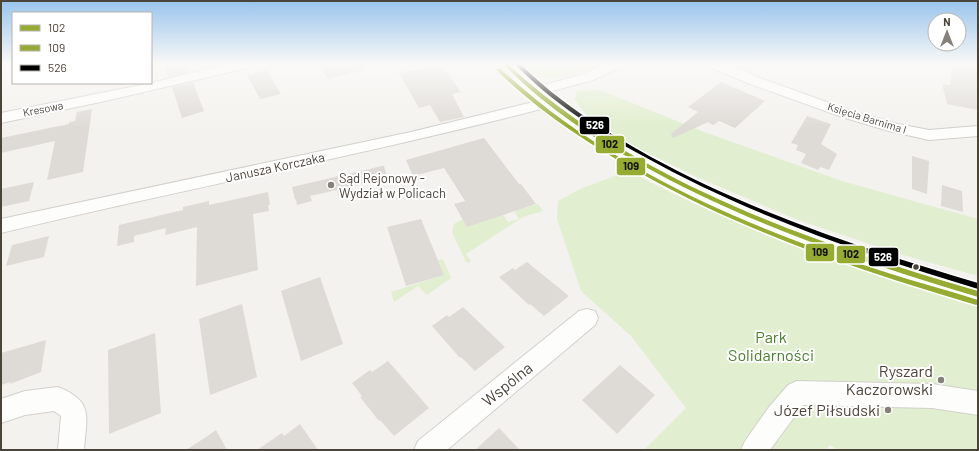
<svg xmlns="http://www.w3.org/2000/svg" width="979" height="451" viewBox="0 0 979 451" font-family="Barlow,sans-serif">
  <style>
    .green { fill: #e1eecf }
    .building { fill: #dedbd6 }
    .lines { fill: none; stroke-linecap: round; stroke-linejoin: round }
    .minor-casing { stroke: #d2d0cb; stroke-width: 2 }
    .minor { fill: #fdfdfc; fill-rule: evenodd }
    .bus-1-casing { stroke: #fff; stroke-width: 3 }
    .bus-2-casing { stroke: #fff; stroke-width: 3 }
    .bus-3-casing { stroke: #fff; stroke-width: 3 }
    .bus-1 { fill: #95ab32; fill-rule: evenodd }
    .bus-2 { fill: #95ab32; fill-rule: evenodd }
    .bus-3 { fill: #000; fill-rule: evenodd }
    .poi-dot { fill: #868178; stroke: #fff; stroke-width: 1.5 }
    .bus-dot { fill: #4b4439; stroke: #fff; stroke-width: 1.5 }
    .labels { text-anchor: middle; stroke-width: 4; stroke-linejoin: round; paint-order: stroke }
    .far-street-label { font-size: 11px; fill: #4b4439; stroke: #fff }
    .street-label { font-size: 13px; fill: #4b4439; stroke: #fff }
    .poi-label { font-size: 13px; fill: #4b4439; stroke: #fff; text-anchor: start }
    .near-park-label { font-size: 16px; fill: #4a7f2a; stroke: #fff }
    .near-poi-label { font-size: 16px; fill: #4b4439; stroke: #fff; text-anchor: end }
    .near-street-label { font-size: 16px; fill: #4b4439; stroke: #fff }
    .line-badge { stroke: #fff; stroke-width: 1.5 }
    .badge-label { font-size: 11px; text-anchor: middle; font-weight: bold; fill: #fff }
    .pale-badge-label { font-size: 11px; text-anchor: middle; font-weight: bold; fill: #111 }
  </style>
  <rect width="100%" height="100%" fill="#f4f2ee"/>
  <path class="green" d="M520 64H602L568 77 550 78 532 75Z
    M600 90 704 132 842 181 978 219V276L900 254 798 220 697 177 619 139 590 120 575 100 577 91Z
    M629 171C739 231 858 269 978 304V450H838L830 445 826 450H644L686 408 631 336 581 291 557 219 558 201 582 188Z
    M538 204 543 211 523 217 466 254 471 261 469 263 466 262 452 232 454 224 463 219 503 215 508 222 519 219 514 211Z
    M443 259 451 278 427 295 418 286 394 302 391 292 444 275 438 260Z"/>
  <path class="building" d="M164 64H186L189 72 168 77Z
    M318 64H363L364 69 328 79Z
    M957 64 978 67V110L947 104 942 84 950 85 953 67H957Z
    M441 65 461 92 452 94 464 117 440 122 430 105 419 108 399 73Z
    M267 70 281 94 260 99 247 75Z
    M193 82 204 111 182 118 172 87Z
    M721 82 765 101 735 128 719 121 713 125 708 122 673 138 671 134 698 112 688 107Z
    M92 109 83 172 47 180 55 141 1 153V138L69 124V122L75 121 77 112Z
    M807 116 831 124 821 144 837 154 829 170 820 167 818 170 801 163 806 154 796 150 798 145 791 143Z
    M484 138 519 184H521L536 204 467 227 454 204 465 201 444 168 413 176 406 160Z
    M912 156 929 161 927 194 912 189Z
    M382 166H384L389 182 376 186 374 181 350 187 352 192 338 195 337 190 310 196 312 201 297 205 296 199 295 200 292 187Z
    M34 182 29 201 1 207V189Z
    M942 185 962 191 963 212 941 206Z
    M268 192 270 205H268L269 211 253 214 258 270 196 286 197 227 165 235 166 228 134 236V242L117 246 119 225 183 210V207L209 201V205Z
    M421 219 444 275 406 286 387 227Z
    M49 236 44 257 6 266 12 245Z
    M527 262 569 296 544 316 530 304 529 305 499 277 513 268 515 270Z
    M320 277 343 344 301 361 281 291Z
    M242 304 257 377 210 395 199 319Z
    M463 307 505 347 475 371 461 357 460 358 432 326 447 315 449 317Z
    M155 333 161 413 109 434 108 350Z
    M46 340 41 372 10 384 11 382 1 385V353Z
    M388 361 429 408 394 436 380 420 379 421 360 397 362 396 352 383 370 370 372 372Z
    M620 365 655 395 617 434 582 400Z
    M300 424 318 450H257L279 435 282 433 284 436Z
    M499 428 520 450H475Z
    M216 430 227 450H186L206 437Z"/>
  <g class="lines">
    <defs>
      <path id="minor" d="M227 64H253L252 67 105 101 1 123V113L151 83Z
        M499 64H513L537 87 583 74 604 64H622L621 67 593 80 545 93C572 115 601 133 631 150 740 212 858 252 978 285V303C853 266 730 224 618 156 593 141 568 126 545 108 365 155 182 189 1 233V219L411 132 537 101Z
        M709 64H728L760 78 852 111 898 124 929 130 978 126V136L929 140 889 131 842 117 750 84 710 67Z
        M587 309 595 311 598 318 595 325 447 450H414L418 441 579 311Z
        M797 381 932 384 978 391V415L932 408 803 405 770 450H741L745 441 769 407 788 385Z
        M58 387C95 402 86 417 84 450H58L61 416 54 411 25 415 1 423V399L25 391Z"/>
    </defs>
    <use href="#minor" class="minor-casing"/>
    <use href="#minor" class="minor"/>
    <defs>
      <path id="bus-1" d="M503 64H508C550 104 598 136 648 164 752 221 865 258 978 291V297C861 262 747 224 640 164 591 137 543 105 503 64Z"/>
      <path id="bus-2" d="M497 69H501C604 167 751 229 885 272 916 282 947 290 978 300V304L976 305C861 271 747 233 642 174 590 145 541 113 497 71Z"/>
      <path id="bus-3" d="M515 64H520C559 102 604 131 651 157 754 213 866 250 978 283V289C862 254 749 215 643 156 597 131 551 102 515 64Z"/>
    </defs>
    <use href="#bus-1" class="bus-1-casing"/>
    <use href="#bus-2" class="bus-2-casing"/>
    <use href="#bus-3" class="bus-3-casing"/>
    <use href="#bus-1" class="bus-1"/>
    <use href="#bus-2" class="bus-2"/>
    <use href="#bus-3" class="bus-3"/>
  </g>
  <linearGradient id="sky" x2="0" y2="1"><stop stop-color="#98c4ec"/><stop offset="0.5" stop-color="#faf9f7"/><stop offset="1" stop-color="#faf9f7" stop-opacity="0"/></linearGradient>
  <rect width="979" height="128" fill="url(#sky)"/>
  <g class="poi-dot">
    <circle cx="331" cy="185" r="4"/>
    <circle cx="941" cy="380" r="4"/>
    <circle cx="888" cy="410" r="4"/>
  </g>
  <circle class="bus-dot" cx="916" cy="267" r="3.5"/>
  <g class="labels">
    <g class="far-street-label">
      <text transform="translate(43 109) rotate(-11)" y="4">Kresowa</text>
      <text transform="translate(867 118) rotate(17)" y="4">Księcia Barnima I</text>
    </g>
    <g class="street-label">
      <text transform="translate(275 167) rotate(-12)" y="5">Janusza Korczaka</text>
    </g>
    <g class="poi-label">
      <text x="339" y="183">Sąd Rejonowy -<tspan x="339" dy="15">Wydział w Policach</tspan></text>
    </g>
    <g class="near-park-label">
      <text x="771" y="343">Park<tspan x="771" dy="18">Solidarności</tspan></text>
    </g>
    <g class="near-poi-label">
      <text x="933" y="377">Ryszard<tspan x="933" dy="18">Kaczorowski</tspan></text>
      <text x="880" y="416">Józef Piłsudski</text>
    </g>
    <g class="near-street-label">
      <text transform="translate(507 384) rotate(-39)" y="6">Wspólna</text>
    </g>
  </g>
  <g class="line-badge">
    <rect x="579" y="116" width="31" height="19" rx="4" fill="#000"/>
    <rect x="595" y="135" width="30" height="19" rx="4" fill="#95ab32"/>
    <rect x="616" y="157" width="30" height="19" rx="4" fill="#95ab32"/>
    <rect x="805" y="243" width="30" height="19" rx="4" fill="#95ab32"/>
    <rect x="836" y="245" width="30" height="19" rx="4" fill="#95ab32"/>
    <rect x="868" y="247" width="31" height="20" rx="4" fill="#000"/>
  </g>
  <g class="badge-label">
    <text x="595" y="129">526</text>
    <text x="883" y="261">526</text>
  </g>
  <g class="pale-badge-label">
    <text x="610" y="148">102</text>
    <text x="631" y="170">109</text>
    <text x="820" y="256">109</text>
    <text x="851" y="258">102</text>
  </g>
  <rect width="979" height="451" fill="none" stroke="#4b4439" stroke-width="4"/>
  <rect x="12" y="12" width="140" height="72" fill="#ffffff" stroke="#b7b4b0"/>
  <rect x="20" y="25" width="20" height="6" fill="#95ab32" stroke="#b7b4b0"/>
  <text x="48" y="32" font-size="12" fill="#4b4439">102</text>
  <rect x="20" y="45" width="20" height="6" fill="#95ab32" stroke="#b7b4b0"/>
  <text x="48" y="52" font-size="12" fill="#4b4439">109</text>
  <rect x="20" y="65" width="20" height="6" fill="#000000" stroke="#b7b4b0"/>
  <text x="48" y="72" font-size="12" fill="#4b4439">526</text>
  <g transform="translate(947 32)"><circle r="19" fill="#ffffff" stroke="#b7b4b0"/>
  <path d="M0-3L7 15L0 10L-7 15Z" fill="#868178"/>
  <text y="-6" font-size="11" font-weight="bold" text-anchor="middle" fill="#4b4439">N</text>
  </g>
</svg>
